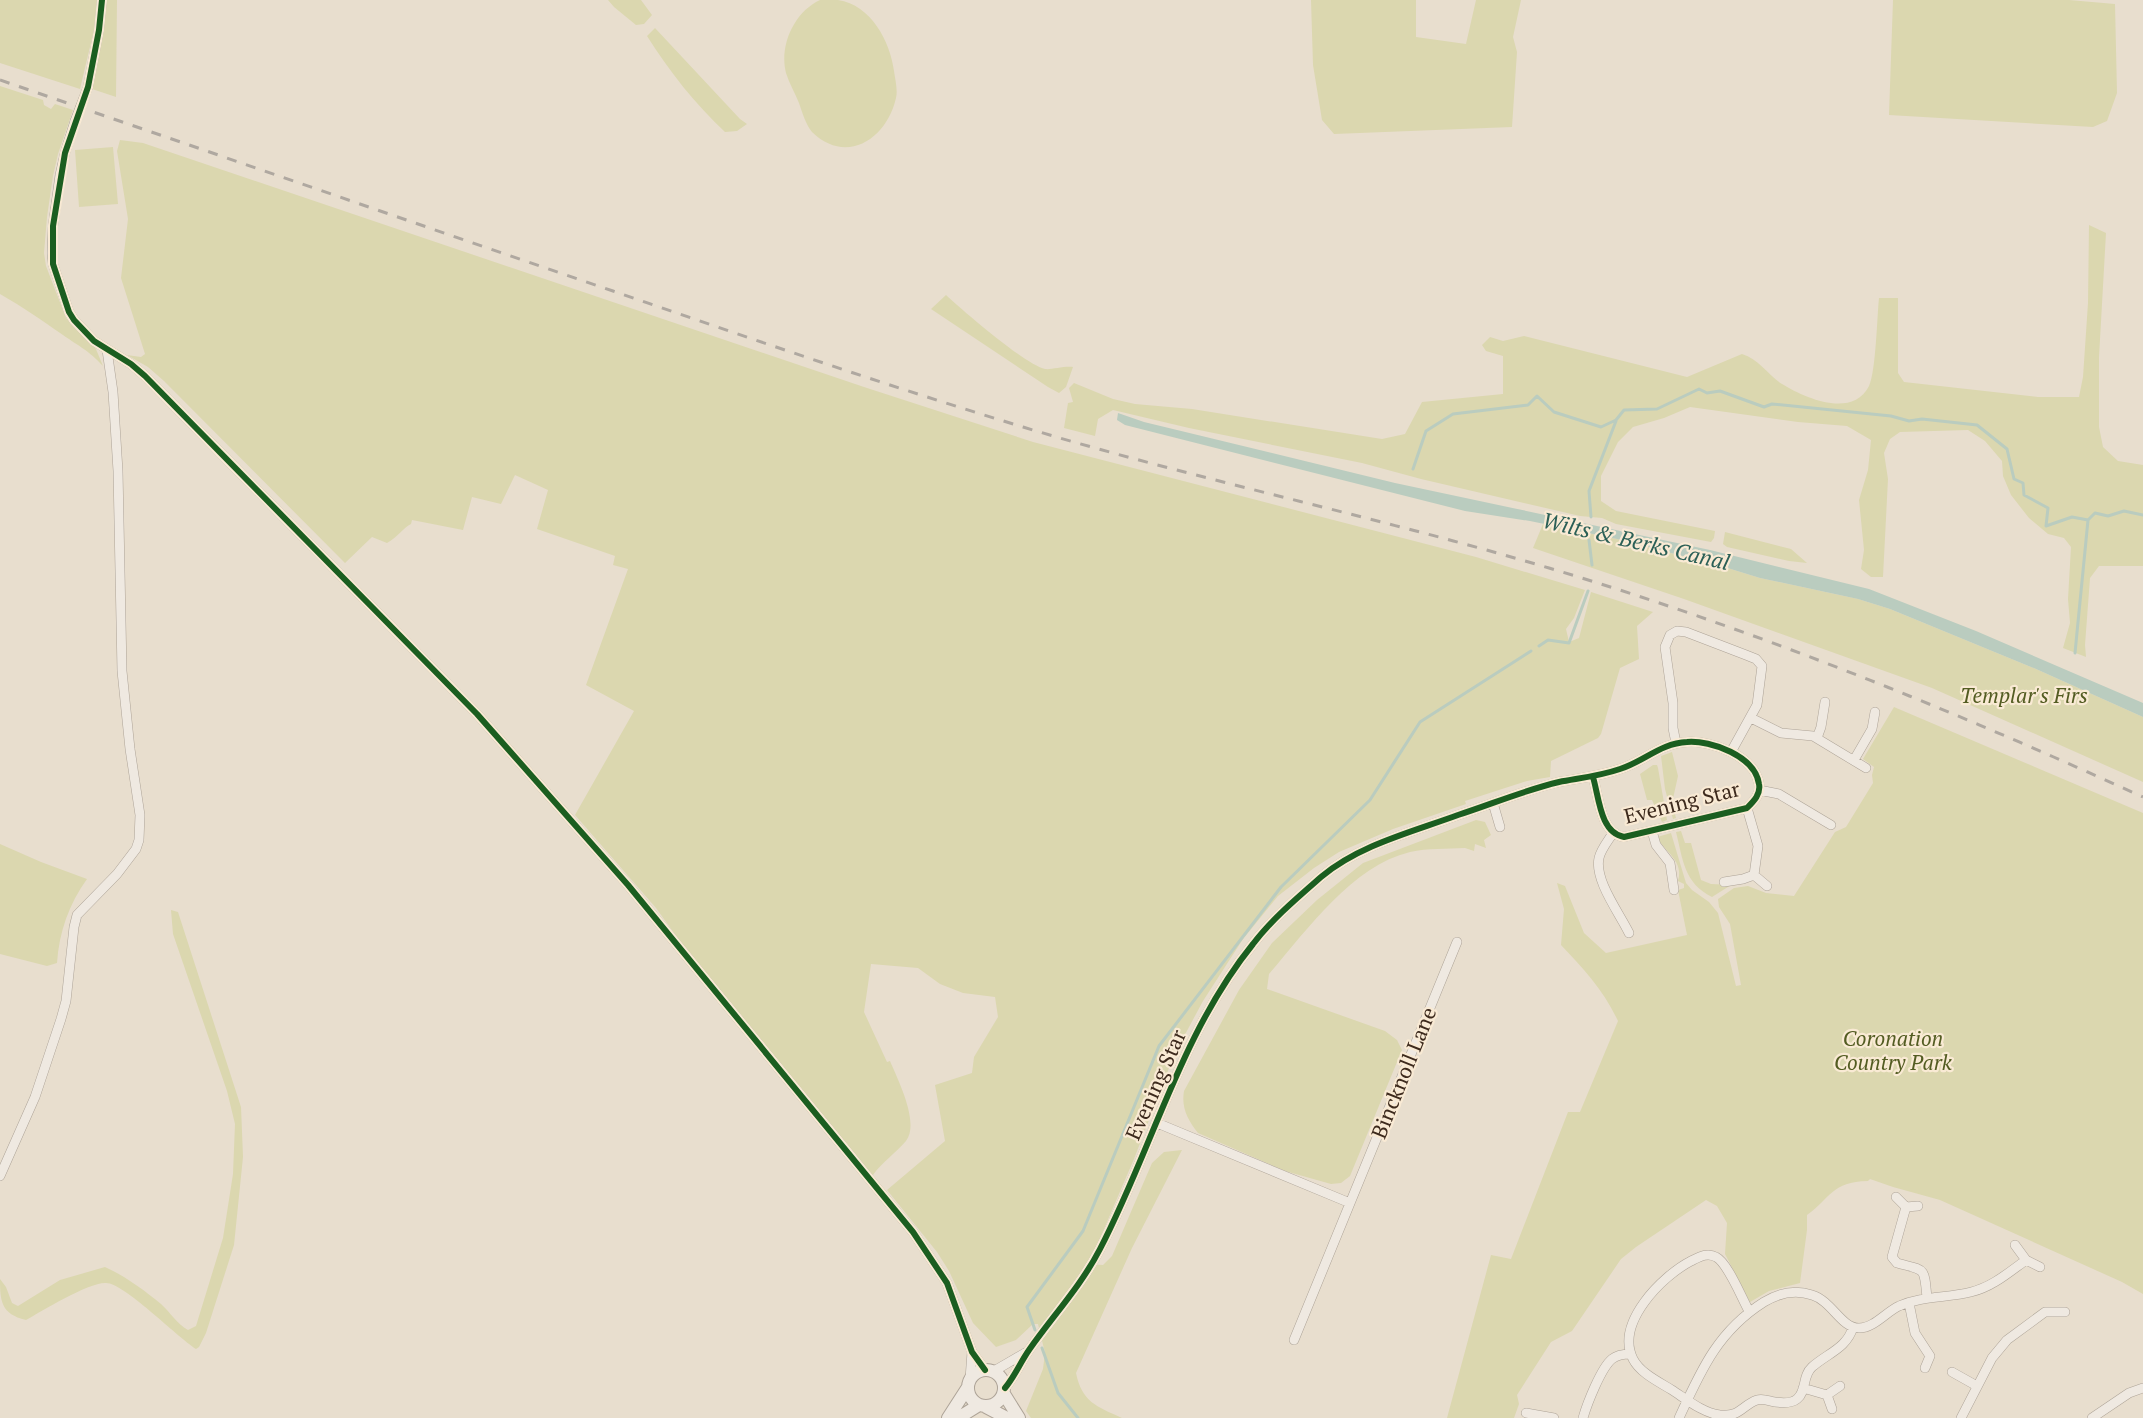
<svg xmlns="http://www.w3.org/2000/svg" width="2143" height="1418" viewBox="0 0 2143 1418" font-family="'PT Serif',serif">
  <style>
    .green { fill: #dbd7af }
    .water { fill: #baccbf }
    .lines { fill: none; stroke-linecap: round; stroke-linejoin: round }
    .stream { stroke: #baccbf; stroke-width: 3 }
    .minor-casing { stroke: #ada397; stroke-width: 10 }
    .tertiary-casing { stroke: #ada397; stroke-width: 14 }
    .minor { stroke: #efe9e1; stroke-width: 9 }
    .tertiary { stroke: #efe9e1; stroke-width: 12 }
    .rail { stroke: #afa8a0; stroke-width: 3; stroke-dasharray: 10 10; stroke-linecap: butt }
    .minor-bridge-casing { stroke: #ada397; stroke-width: 10; stroke-linecap: butt }
    .minor-bridge { stroke: #efe9e1; stroke-width: 9 }
    .cycleway-casing { stroke: #f9ead4; stroke-width: 10 }
    .cycleway { stroke: #1b5e20; stroke-width: 6 }
    .labels { text-anchor: middle; stroke-width: 4.5; stroke-linejoin: round; paint-order: stroke }
    .park-label { font-size: 21px; font-style: italic; fill: #535c22; stroke: #f9ead4 }
    .street-label { font-size: 21px; fill: #3d2a1d; stroke: #f9ead4 }
    .water-label { font-size: 22px; font-style: italic; fill: #2b5f56; stroke: #f9ead4 }
  </style>
  <rect width="100%" height="100%" fill="#e8dece"/>
  <path class="green" d="M0 0H97L94 30 80 89 0 63Z
    M106 0H117L116 97 89 88Z
    M608 0H641L652 15 644 24 636 25 614 7Z
    M820 0C826 0 832 0 838 0 871 5 890 41 894 71 895 79 898 90 896 98 887 138 847 166 812 132 806 125 802 112 799 103 795 93 789 83 786 73 779 46 794 12 820 0Z
    M1311 0H1416V37L1466 44 1476 0H1521L1513 37 1517 52 1512 127 1334 134 1322 120 1313 65Z
    M1893 0H2069L2115 4 2117 93 2107 121 2093 127 1889 115Z
    M655 28 740 119 747 124 737 131 725 132C695 104 669 71 647 36Z
    M0 86 43 100 44 105 51 109 55 104 73 110 58 154 53 176 47 217 44 253 46 266 66 318 93 342 103 366C88 350 80 347 63 335 41 320 23 307 0 294Z
    M120 140 143 143 864 387 1033 442 1476 557 1585 590 1574 618 1566 629 1569 642 1579 638 1591 592 1653 612 1637 626 1639 659 1620 668 1601 734 1598 738 1551 761 1550 777 1527 781 1465 801 1466 804 1393 829 1339 852 1314 868 1278 896 1243 939 1203 1001 1174 1055 1134 1159 1089 1264 1103 1265 1112 1256 1152 1163 1164 1152 1182 1150 1132 1248 1076 1373C1082 1402 1096 1406 1122 1418H1031L1026 1411 1043 1369 1045 1353 1038 1324H1033L1016 1340 996 1347 973 1323 949 1271 937 1252 887 1190 945 1141 935 1085 972 1073 974 1057 998 1017 995 997 963 993 940 984 918 968 871 964 864 1012 887 1062 890 1061C898 1080 920 1123 906 1141 896 1153 882 1162 873 1175L869 1173 687 951 656 908 575 815 634 711 586 685 628 569 613 565 615 556 537 529 548 490 515 475 501 504 472 497 463 530 412 520 411 524C404 527 397 538 387 543L372 537 345 563 164 381 148 367 127 355 141 357 145 354 121 278 128 219 117 151Z
    M113 147 118 204 79 207 75 150Z
    M2089 225 2106 233 2099 357V427L2103 447 2118 461 2143 465V566H2099L2090 578 2085 645 2086 657 2063 648 2070 623 2068 599 2071 547 2064 538 2048 534 2029 518 2011 495 2003 476 2002 461 1985 441 1968 430 1900 432 1890 439 1884 453 1888 479 1883 577H1871L1861 569 1864 550 1859 500 1868 470 1871 440 1847 426 1798 422 1690 407 1664 418 1633 427 1618 442 1601 476V501L1616 511 1715 531 1714 538 1711 542 1616 524 1602 518 1580 516 1421 479 1362 463 1189 428 1113 410 1098 419 1095 436 1064 428 1068 403 1073 402 1069 388 1074 383 1113 399 1135 404 1192 409 1382 439 1405 434 1422 402 1503 394V356L1486 351 1482 345 1490 337 1503 341 1524 336 1687 377 1742 354C1759 359 1768 375 1782 384 1805 398 1852 419 1869 386 1876 371 1877 317 1879 298H1898V373L1904 382 2038 397H2079L2083 377 2088 303Z
    M946 295C962 310 1027 366 1045 369 1051 370 1063 366 1073 367L1066 387 1059 393 1048 387 931 309Z
    M1543 524 1617 539 1721 566 1760 578 1858 599 1890 609 2036 669 2143 717V782L1932 688 1684 599 1533 548Z
    M1725 532 1791 549 1807 563 1789 561 1727 547 1723 544Z
    M1894 707 2143 813V1294L2122 1282 1940 1200 1893 1187 1870 1179 1868 1181C1831 1182 1832 1197 1807 1215V1230L1800 1283 1769 1291 1750 1302 1725 1254 1727 1223 1717 1206 1706 1200 1636 1247 1621 1259 1572 1331 1551 1342 1517 1395 1519 1404 1514 1418H1447L1491 1255 1511 1259 1568 1112H1580L1618 1021C1604 991 1584 969 1561 945L1564 909 1557 883 1565 886 1584 933 1606 953 1687 935 1678 890 1684 888V884L1678 881C1684 860 1665 853 1657 837L1671 833 1686 883 1692 890 1709 902 1718 913 1736 986 1741 985 1730 924 1719 907 1718 899 1734 888 1748 886 1766 893 1794 896 1835 832 1846 827 1873 783 1872 775 1874 767 1863 759Z
    M1672 752 1678 776 1672 803 1676 818 1673 819 1665 789 1661 756Z
    M1653 765H1657L1658 768 1667 820 1662 822 1652 800H1647L1640 774Z
    M1476 820 1485 822 1491 835 1484 840 1486 848 1475 844 1474 851 1465 848C1447 849 1428 848 1410 852 1352 866 1307 930 1269 974L1267 989 1385 1031 1397 1040 1402 1050 1350 1176 1341 1183 1331 1184 1285 1171 1198 1133C1188 1120 1181 1108 1184 1091L1239 990 1272 943 1317 900 1363 863Z
    M1681 831 1685 843H1691L1701 880 1711 884 1731 885 1712 897C1684 883 1683 860 1676 832Z
    M0 844 41 862 87 879C69 904 59 932 57 963L47 966 0 954Z
    M171 910 178 912 241 1107 243 1157 234 1245 206 1333 199 1347 196 1349C176 1336 124 1283 106 1283 89 1282 42 1311 26 1320 1 1314 0 1301 0 1279L6 1287 12 1303 18 1306 60 1280 105 1267C125 1276 144 1290 161 1304 170 1312 177 1324 188 1330L196 1326 223 1238 233 1174 235 1124 227 1091 173 934Z"/>
  <path class="water" d="M1118 413 1144 422 1395 483 1710 550 1869 589 1976 631 2143 703V717L2036 669 1890 609 1858 599 1760 578 1721 566 1617 539 1530 521 1465 511 1125 425 1117 420Z"/>
  <g class="lines">
    <path class="stream" d="M1413 469 1426 431 1453 414 1528 405 1537 396 1554 412 1601 427 1616 420 1624 410 1657 409 1699 389 1707 393 1720 391 1764 407 1772 404 1891 416 1909 421 1922 419 1977 425 2007 449 2014 479 2023 483 2024 495 2048 508 2046 526 2072 517 2088 520 2095 513 2108 516 2124 511 2143 515
      M1591 517 1589 491 1616 421
      M1589 540 1592 565
      M1539 646 1548 640 1569 643 1588 591
      M2075 653 2088 520
      M1035 1330 1027 1307 1083 1231 1159 1046 1281 887 1370 800 1420 722 1531 651
      M1042 1348 1058 1393 1078 1418"/>
    <defs>
      <path id="minor" d="M88 87 99 30 102 0
        M75 121 65 153 60 175 53 226 52 253 53 264 69 312 74 320 94 341 131 364 145 376 477 714 628 885 913 1232 947 1283 972 1352 985 1370
        M1751 718 1781 733 1813 736 1866 768
        M1817 738 1821 727 1825 702
        M1676 743 1673 728V703L1665 647 1670 635 1677 631 1686 632 1746 655 1756 659 1762 666 1757 705 1731 752
        M1854 760 1872 729 1875 712
        M1759 790 1779 794 1831 825
        M1493 803 1500 827
        M1747 808 1758 846 1754 875 1767 886
        M1652 831 1656 845 1670 863 1674 890
        M1613 833C1608 841 1601 849 1599 858 1594 880 1620 914 1629 933
        M1724 882 1743 879 1754 875
        M1157 1123 1350 1203
        M0 1176 35 1097 61 1019 66 1001 74 927 77 915 117 874 136 849 139 840 140 815 130 749 122 671 118 471 113 392 107 350
        M1896 1197 1906 1207
        M1918 1206 1906 1207 1892 1257 1897 1263C1926 1271 1924 1266 1927 1298
        M2015 1245 2026 1260
        M1909 1303 1915 1333 1930 1356 1925 1368
        M1749 1311C1742 1299 1728 1263 1716 1257 1707 1252 1699 1257 1691 1261 1662 1276 1615 1323 1633 1359 1640 1373 1659 1382 1672 1390 1686 1399 1703 1413 1720 1415 1741 1417 1742 1405 1757 1400 1763 1398 1769 1401 1775 1402 1782 1403 1791 1404 1797 1399 1807 1391 1802 1376 1812 1367 1828 1353 1847 1348 1853 1327
        M1294 1340 1457 942
        M994 1371 1025 1353
        M1952 1372 1977 1386
        M970 1379 972 1352
        M1005 1388C1015 1376 1020 1363 1029 1350 1052 1317 1081 1286 1100 1249 1152 1149 1181 1033 1253 944 1272 919 1297 898 1321 877 1359 845 1412 832 1458 815 1492 804 1525 790 1559 782 1580 778 1600 776 1620 769 1643 762 1661 743 1687 742 1711 740 1755 756 1759 784 1761 794 1754 801 1747 808L1624 837C1600 833 1599 797 1593 777
        M1803 1388 1827 1395 1832 1409
        M1827 1395 1840 1386
        M1526 1413 1554 1418
        M1583 1418C1587 1404 1601 1368 1612 1359 1617 1355 1625 1354 1630 1354
        M1679 1418C1701 1370 1718 1331 1764 1302 1779 1293 1795 1289 1812 1295 1832 1301 1841 1328 1859 1328 1874 1328 1886 1312 1899 1306 1922 1296 1947 1298 1971 1292 1992 1287 2008 1273 2026 1260L2040 1267
        M1961 1418 1992 1358 2007 1340 2045 1312H2065
        M2092 1418 2129 1393 2143 1388"/>
      <path id="tertiary" d="M968 1388a18 18 0 1 1 36 0a18 18 0 1 1-36 0Z
        M1004 1394 1019 1418
        M986 1407 1007 1418
        M948 1418 968 1387
        M958 1418 979 1405"/>
    </defs>
    <use href="#minor" class="minor-casing"/>
    <use href="#tertiary" class="tertiary-casing"/>
    <use href="#minor" class="minor"/>
    <use href="#tertiary" class="tertiary"/>
    <path class="rail" d="M0 80C205 150 408 221 613 291 749 338 885 385 1023 427 1197 480 1375 516 1549 568 1753 629 1950 709 2143 797"/>
    <defs>
      <path id="minor-bridge" d="M75 121 88 87"/>
    </defs>
    <use href="#minor-bridge" class="minor-bridge-casing"/>
    <use href="#minor-bridge" class="minor-bridge"/>
    <defs>
      <path id="cycleway" d="M102 0 99 30 88 87 65 153 53 226V264L69 312 74 320 94 341 131 364 145 376 477 714 628 885 913 1232 947 1283 972 1352 985 1370
        M1005 1388C1015 1376 1020 1363 1029 1350 1052 1317 1081 1286 1100 1249 1152 1149 1181 1033 1253 944 1272 919 1297 898 1321 877 1359 845 1412 832 1458 815 1492 804 1525 790 1559 782 1580 778 1600 776 1620 769 1643 762 1661 743 1687 742 1711 740 1755 756 1759 784 1761 794 1754 801 1747 808L1624 837C1600 833 1599 797 1593 777"/>
    </defs>
    <use href="#cycleway" class="cycleway-casing"/>
    <use href="#cycleway" class="cycleway"/>
  </g>
  <g class="labels">
    <g class="park-label">
      <text x="2024" y="703">Templar's Firs</text>
      <text x="1893" y="1046">Coronation<tspan x="1893" dy="24">Country Park</tspan></text>
    </g>
    <g class="street-label">
      <text transform="translate(1682 803) rotate(-14)" y="7">Evening Star</text>
      <text transform="translate(1404 1073) rotate(-68)" y="7">Bincknoll Lane</text>
      <text transform="translate(1156 1085) rotate(-66)" y="7">Evening Star</text>
    </g>
    <g class="water-label">
      <text transform="translate(1636 541) rotate(13)" y="8">Wilts &amp; Berks Canal</text>
    </g>
  </g>
</svg>
